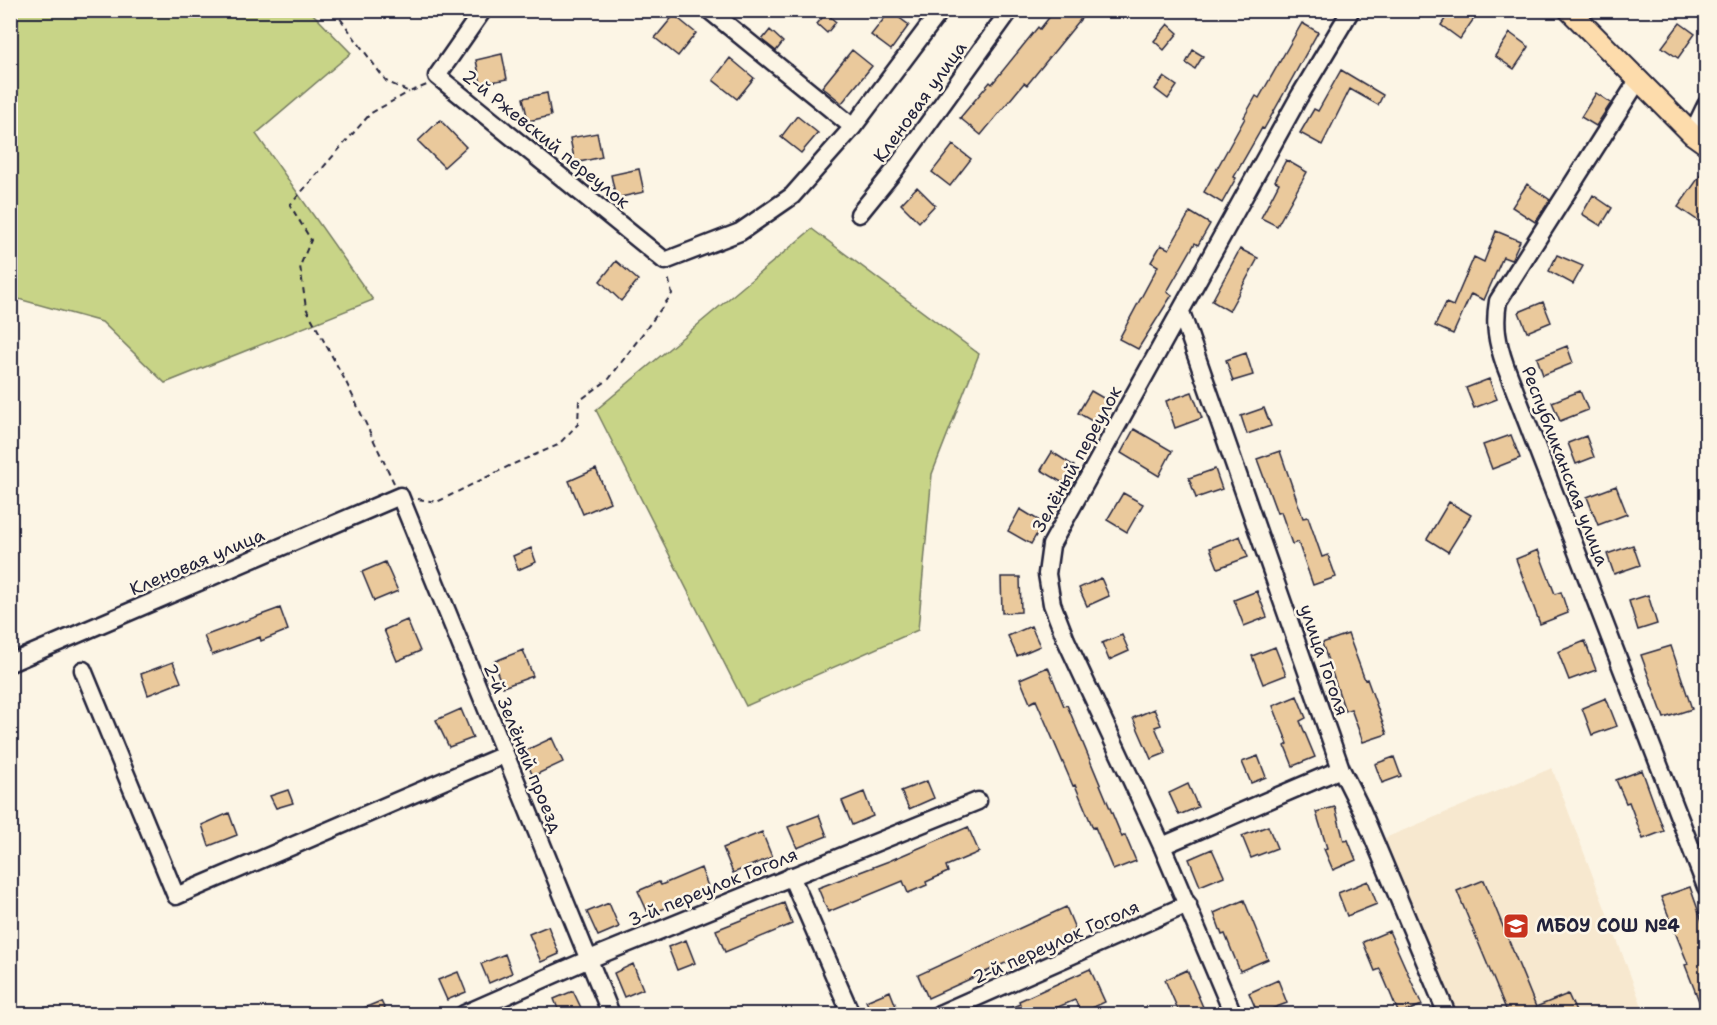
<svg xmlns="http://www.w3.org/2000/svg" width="1717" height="1025" viewBox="0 0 1717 1025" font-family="'Shantell Sans',sans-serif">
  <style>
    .built { fill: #f7e8cf }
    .green { fill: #c8d487; stroke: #757b61; stroke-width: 1.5 }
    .building { fill: #eac99c; stroke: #22223b; stroke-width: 1.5 }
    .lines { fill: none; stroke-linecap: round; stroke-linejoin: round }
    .minor-casing { stroke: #22223b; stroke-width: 21 }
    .major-casing { stroke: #22223b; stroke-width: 24 }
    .path { stroke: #22223b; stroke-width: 2; stroke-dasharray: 6 4.5; stroke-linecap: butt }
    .minor { stroke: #fcf5e5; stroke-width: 16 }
    .major { stroke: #fddcac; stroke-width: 20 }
    .labels { text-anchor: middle; stroke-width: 5; stroke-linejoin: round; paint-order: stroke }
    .street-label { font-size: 18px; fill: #22223b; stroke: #fcf5e5 }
    .poi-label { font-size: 18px; font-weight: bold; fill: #22223b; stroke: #fcf5e5; text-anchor: start }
  </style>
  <rect width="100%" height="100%" fill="#fcf5e5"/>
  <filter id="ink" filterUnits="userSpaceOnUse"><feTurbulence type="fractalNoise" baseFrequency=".0167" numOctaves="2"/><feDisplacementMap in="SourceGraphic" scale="12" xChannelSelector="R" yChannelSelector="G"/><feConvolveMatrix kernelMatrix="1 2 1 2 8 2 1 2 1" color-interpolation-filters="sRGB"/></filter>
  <g filter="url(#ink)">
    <path class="built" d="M1552 768 1645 1014H1456L1385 838Z"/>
    <path class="green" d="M11 10 310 11 351 53 256 134 373 300 165 383 102 322 11 297Z
      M812 229 979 354 932 474 918 630 746 706 596 410Z"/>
    <path class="building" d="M1055 10H1088L1027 85 1024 83 981 135 960 118 990 82 992 84 1038 27 1040 29Z
      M1451 10H1466L1475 17 1460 39 1441 25Z
      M890 11 909 25 891 50 871 35Z
      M826 13 836 22 827 33 817 24Z
      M674 15 696 33 678 56 655 38Z
      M1302 23 1318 32 1264 129 1262 128 1234 177 1236 178 1222 203 1204 192 1245 118 1244 117 1256 96 1259 98Z
      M1680 23 1695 34 1678 58 1662 47Z
      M1168 24 1178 33 1164 50 1154 41Z
      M770 30 783 42 776 51 762 40Z
      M1510 33 1529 47 1514 69 1495 56Z
      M852 50 872 66 842 103 822 87Z
      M1193 50 1203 56 1195 69 1186 63Z
      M502 54 507 79 481 84 476 60Z
      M730 58 754 78 737 99 713 80Z
      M1341 70 1383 95 1378 105 1350 89 1322 145 1300 133 1314 109 1318 111Z
      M1164 77 1177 86 1168 99 1155 89Z
      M547 93 551 116 528 121 523 98Z
      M1596 93 1611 103 1596 126 1581 117Z
      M797 116 818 133 801 153 781 137Z
      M440 120 466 147 444 167 418 141Z
      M597 133 602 157 575 163 570 138Z
      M953 145 971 159 950 186 932 172Z
      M1286 160 1307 172 1277 226 1261 218 1279 183 1275 181Z
      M1707 166V213L1700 222 1678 207Z
      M639 169 644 192 616 198 611 175Z
      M1527 184 1550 200 1535 222 1512 207Z
      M917 187 935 205 919 222 901 204Z
      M1593 195 1612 208 1601 226 1582 214Z
      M1190 212 1210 224 1198 245 1195 243 1167 292 1172 295 1138 349 1119 339 1158 266 1151 262 1161 245 1169 249Z
      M1496 231 1520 241 1511 260 1503 257 1484 300 1471 294 1453 334 1435 326 1446 303 1453 306 1474 257 1484 262Z
      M1240 249 1258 258 1229 311 1212 301Z
      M1557 255 1583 266 1573 284 1549 271Z
      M616 261 638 280 621 301 600 281Z
      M1543 302 1551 322 1527 332 1519 312Z
      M1567 346 1573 363 1543 375 1537 358Z
      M1246 353 1253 375 1233 381 1226 360Z
      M1489 379 1497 399 1474 408 1466 388Z
      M1091 391 1112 403 1099 425 1078 413Z
      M1580 391 1588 410 1560 421 1552 402Z
      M1192 392 1202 418 1175 428 1166 401Z
      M1264 408 1271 426 1247 434 1241 416Z
      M1134 429 1172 451 1159 476 1121 453Z
      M1511 435 1520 458 1492 469 1483 445Z
      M1586 436 1594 457 1576 464 1568 443Z
      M1280 451 1303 518 1308 517 1322 557 1328 555 1336 577 1313 585 1298 542 1292 544 1281 512 1277 513 1257 459Z
      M1052 452 1074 466 1063 483 1041 470Z
      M596 469 610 502 583 514 569 481Z
      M1215 469 1222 489 1196 498 1189 478Z
      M1616 486 1627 514 1598 525 1587 497Z
      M1123 493 1143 504 1127 532 1107 520Z
      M1449 502 1471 515 1448 552 1427 539Z
      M1020 509 1043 523 1031 544 1008 531Z
      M1240 536 1248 557 1218 568 1210 548Z
      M1633 545 1640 565 1614 574 1607 554Z
      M531 548 536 562 518 570 513 556Z
      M1538 550 1555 594 1561 592 1568 613 1540 624 1516 559Z
      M385 562 398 591 374 601 362 572Z
      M1001 577H1020L1021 612 1002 613Z
      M1101 578 1109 596 1087 606 1079 588Z
      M1257 591 1267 617 1244 626 1234 600Z
      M1648 595 1657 624 1638 630 1629 601Z
      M280 608 288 630 261 641 260 637 212 655 204 636Z
      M407 620 420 651 397 661 384 630Z
      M1031 626 1040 646 1017 656 1008 636Z
      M1348 634 1365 680 1367 679 1387 734 1363 742 1351 709 1345 711 1322 643Z
      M1122 635 1129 651 1109 660 1102 643Z
      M1585 641 1596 670 1569 680 1558 652Z
      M1671 646 1692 709 1664 718 1641 655Z
      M1275 647 1286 675 1263 684 1252 656Z
      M523 650 533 676 503 687 493 662Z
      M173 662 181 682 148 695 141 674Z
      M1048 667 1064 706 1067 705 1122 837 1125 835 1136 861 1113 870 1095 827 1093 828 1075 785 1073 786 1036 700 1030 703 1020 679Z
      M1297 696 1306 718 1300 721 1315 757 1293 766 1285 746 1288 744 1273 706Z
      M1606 698 1617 726 1592 735 1582 708Z
      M461 709 473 738 449 747 436 720Z
      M1154 709 1161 725 1155 727 1166 753 1151 759 1133 718Z
      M552 738 563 762 533 776 522 752Z
      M1258 756 1266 777 1251 783 1242 762Z
      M1394 757 1401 776 1382 783 1375 764Z
      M1642 770 1664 831 1643 839 1629 802 1626 803 1616 780Z
      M927 781 934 798 909 809 901 791Z
      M1188 784 1198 807 1179 815 1169 793Z
      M288 790 293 803 276 808 270 796Z
      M864 792 873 816 852 825 842 801Z
      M1335 807 1344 841 1348 840 1356 860 1333 870 1324 849 1327 848 1316 812Z
      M229 813 237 835 209 846 202 825Z
      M819 815 827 836 797 848 788 827Z
      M1268 826 1277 848 1251 858 1242 836Z
      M968 827 979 852 946 866 948 872 926 882 927 885 908 893 903 881 828 912 818 888 889 861Z
      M762 832 772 857 733 873 723 848Z
      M1212 849 1224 876 1200 886 1189 859Z
      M701 868 709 889 649 915 638 891 659 882 661 885Z
      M1484 880 1536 1007 1568 994 1577 1014H1508L1457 891Z
      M1368 881 1377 904 1347 916 1338 893Z
      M1690 887 1707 935V1014H1704L1685 965 1688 964 1661 897Z
      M1244 900 1268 959 1240 971 1225 934 1222 935 1214 913Z
      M609 903 619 927 598 936 587 912Z
      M784 903 792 924 725 952 716 930Z
      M1066 907 1076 931 928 998 918 975Z
      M548 926 559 954 541 962 529 934Z
      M1389 931 1422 1005 1399 1014 1380 969 1375 971 1363 942Z
      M686 940 695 963 677 970 668 947Z
      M505 954 512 973 489 983 481 964Z
      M633 964 643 989 624 997 614 973Z
      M1090 969 1105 1002 1081 1013 1075 1000 1041 1014H995L1020 1004 1019 1001Z
      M1187 970 1206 1014H1180L1165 980Z
      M458 972 466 992 447 1000 438 980Z
      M1278 980 1287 1003 1258 1014 1249 993Z
      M573 991 584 1014H560L554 999Z
      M890 991 899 1014H872L866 1001Z
      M381 1001 387 1014H349Z"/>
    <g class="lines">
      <defs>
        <path id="minor" d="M483 10 437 76 665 261 740 232 792 196 853 127 941 10
          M709 10 853 127
          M1639 79 1498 301C1494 325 1497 342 1505 365L1706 887
          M1692 134 1706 105
          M859 214 894 171 1010 10
          M1181 312 1341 769 1362 811 1447 1014
          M10 663 400 496 611 1014
          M83 670 176 896 504 755
          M1162 846 1341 769
          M791 876 851 1014
          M464 1014 587 960 978 801
          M939 1014 1188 904
          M1233 1014 1162 846 1066 640 1052 604 1047 574 1051 545 1299 97 1351 10"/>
        <path id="major" d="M1569 10 1692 134 1706 144"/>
      </defs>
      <use href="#minor" class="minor-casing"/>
      <use href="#major" class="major-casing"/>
      <path class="path" d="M334 10 386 81 409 92 427 85
        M394 483 346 382 306 308 300 266 311 240 290 205 371 113 409 92
        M418 499 437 502 511 465 558 445 578 424 579 401 609 379 672 294 668 276"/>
      <use href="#minor" class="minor"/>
      <use href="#major" class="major"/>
    </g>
  </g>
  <defs>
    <symbol id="school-square" viewBox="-11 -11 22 22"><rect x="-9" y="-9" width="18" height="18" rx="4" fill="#c8321e" stroke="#fcf5e5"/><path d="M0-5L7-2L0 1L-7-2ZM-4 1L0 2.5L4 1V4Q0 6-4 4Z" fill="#fff"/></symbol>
  </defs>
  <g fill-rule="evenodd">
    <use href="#school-square" x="1501" y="911" width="30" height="30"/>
  </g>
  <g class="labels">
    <g class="street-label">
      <text transform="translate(920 102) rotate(-54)" y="6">Кленовая улица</text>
      <text transform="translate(546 139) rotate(39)" y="6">2-й Ржевский переулок</text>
      <text transform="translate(1077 459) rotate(-61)" y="6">Зелёный переулок</text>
      <text transform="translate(1565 466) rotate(69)" y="6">Республиканская улица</text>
      <text transform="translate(197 562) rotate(-23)" y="6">Кленовая улица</text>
      <text transform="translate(1324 660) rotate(71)" y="6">улица Гоголя</text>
      <text transform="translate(523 748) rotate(68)" y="6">2-й Зелёный проезд</text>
      <text transform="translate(713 887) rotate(-22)" y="6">3-й переулок Гоголя</text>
      <text transform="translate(1056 942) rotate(-24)" y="6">2-й переулок Гоголя</text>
    </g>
    <g class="poi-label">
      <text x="1536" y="932">МБОУ СОШ №4</text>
    </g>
  </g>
  <rect width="1717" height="1025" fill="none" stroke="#fcf5e5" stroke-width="36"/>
  <rect x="18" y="18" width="1681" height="989" fill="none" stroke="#22223b" stroke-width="2" filter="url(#ink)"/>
</svg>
